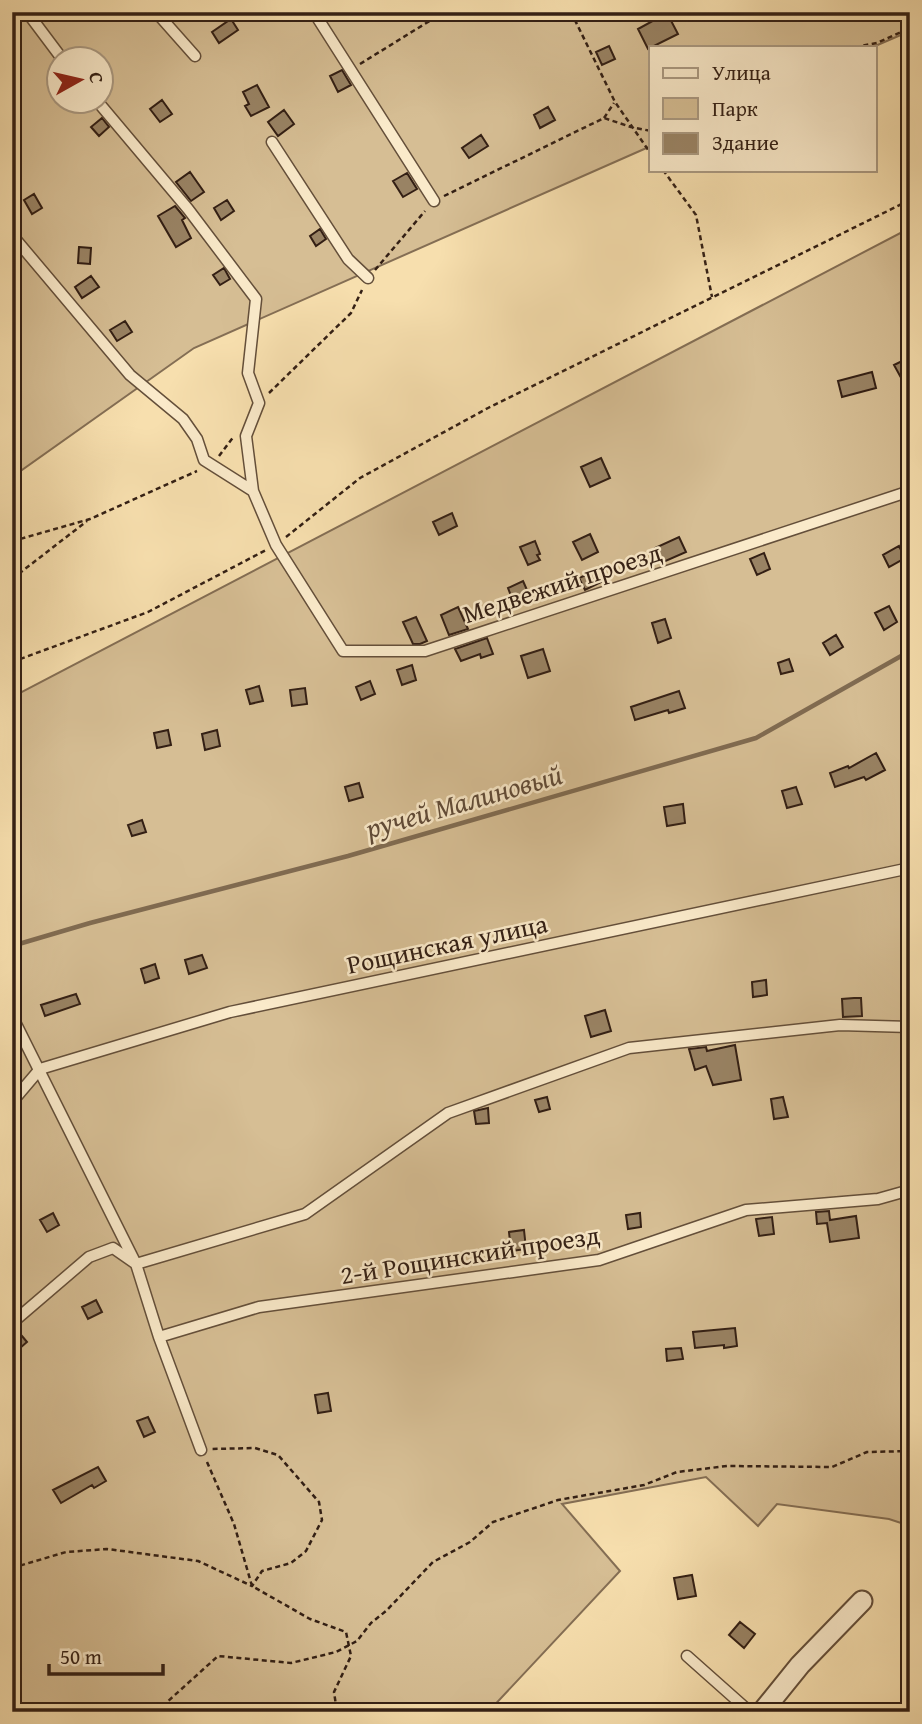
<svg xmlns="http://www.w3.org/2000/svg" width="922" height="1724" viewBox="0 0 922 1724" font-family="'Gentium Book Plus',serif">
  <style>
    .green { fill: #d6be94; stroke: #846e54; stroke-width: 2; fill-rule: evenodd }
    .lines { fill: none; stroke-linecap: round; stroke-linejoin: round }
    .stream { stroke: #806b51; stroke-width: 4.5 }
    .building { fill: #998364; stroke: #331f14; stroke-width: 2 }
    .service-casing { stroke: #644f3a; stroke-width: 13 }
    .minor-casing { stroke: #644f3a; stroke-width: 23 }
    .path { stroke: #331f14; stroke-width: 2.5; stroke-dasharray: 5 3.5; stroke-linecap: butt }
    .service { stroke: #faeaca; stroke-width: 10 }
    .minor { stroke: #faeaca; stroke-width: 19 }
    .labels { text-anchor: middle; stroke-width: 5; stroke-linejoin: round; paint-order: stroke }
    .street-label { font-size: 26px; fill: #331f14; stroke: #faeaca }
    .water-label { font-size: 28px; font-style: italic; fill: #604b38; stroke: #faeaca }
  </style>
  <rect width="100%" height="100%" fill="#f7dfae"/>
  <filter id="stains"><feTurbulence type="fractalNoise" baseFrequency=".00286" numOctaves="4"/><feColorMatrix values="0 0 0 0 .2 0 0 0 0 .09 0 0 0 0 .02 0 0 0 .5 -.17"/></filter>
  <radialGradient id="worn" r=".72"><stop offset=".6" stop-color="#630" stop-opacity="0"/><stop offset="1" stop-color="#630" stop-opacity=".3"/></radialGradient>
  <path class="green" d="M12 12H910V31L873 47H651V146L194 348 12 477ZM60 60H102V102H60Z
    M910 228V1526L889 1519 777 1504 758 1526 706 1477 562 1504 620 1571 488 1712H12V697Z"/>
  <g class="lines">
    <path class="stream" d="M12 946 90 923 348 856 756 738 910 651"/>
  </g>
  <path class="building" d="M667 13 678 34 648 49 638 29Z
    M231 19 238 30 219 43 212 32Z
    M609 46 615 59 602 65 596 52Z
    M342 70 351 85 338 92 330 76Z
    M257 85 269 107 251 116 245 106 249 104 243 92Z
    M162 100 172 114 160 122 150 109Z
    M548 107 555 120 540 128 534 115Z
    M284 110 294 124 278 136 268 122Z
    M102 118 109 127 99 136 91 127Z
    M481 135 488 146 469 158 462 148Z
    M190 172 204 192 191 201 176 182Z
    M407 173 417 189 403 197 393 181Z
    M34 194 42 208 32 214 24 200Z
    M227 200 234 211 221 220 214 208Z
    M175 206 185 218 182 220 191 238 176 247 158 216Z
    M320 229 326 239 316 246 310 236Z
    M79 247 91 248 90 264 78 263Z
    M224 268 230 279 220 285 213 275Z
    M91 276 99 287 82 298 75 287Z
    M125 321 132 332 117 341 110 330Z
    M910 357V394L894 365Z
    M872 372 876 388 842 397 838 381Z
    M601 458 610 478 590 487 581 467Z
    M452 513 457 526 439 535 433 522Z
    M590 534 598 552 582 560 573 542Z
    M679 537 686 552 661 563 655 548Z
    M535 541 540 554 537 555 540 560 528 565 520 547Z
    M899 546 905 558 889 567 883 555Z
    M764 553 770 569 757 575 750 559Z
    M595 571 601 582 585 590 579 578Z
    M523 581 531 599 515 606 508 588Z
    M889 606 897 622 884 630 875 613Z
    M458 607 468 629 449 635 441 615Z
    M416 617 427 641 420 644H413L403 622Z
    M665 619 671 638 658 643 652 623Z
    M836 635 843 647 830 655 823 643Z
    M487 638 493 654 481 658 480 654 461 661 455 649Z
    M543 649 550 671 528 678 521 656Z
    M789 659 793 671 781 674 778 663Z
    M412 665 416 680 402 685 397 670Z
    M370 681 375 694 361 700 356 687Z
    M259 686 263 701 250 704 246 690Z
    M305 688 307 704 292 706 290 690Z
    M679 691 685 708 669 713 668 710 635 720 631 707Z
    M168 730 171 745 157 748 154 733Z
    M217 730 220 746 205 750 202 734Z
    M876 753 885 770 866 780 864 777 835 787 830 773 848 766 849 768Z
    M359 783 363 797 349 801 345 787Z
    M796 787 802 804 787 808 782 791Z
    M683 804 685 823 667 826 664 807Z
    M142 820 146 832 132 836 128 825Z
    M202 955 207 968 189 974 185 960Z
    M155 964 159 978 145 983 141 969Z
    M766 980 767 995 753 997 752 982Z
    M76 994 80 1004 45 1016 41 1005Z
    M854 998H861L862 1016 843 1017 842 999Z
    M605 1010 611 1031 591 1037 585 1016Z
    M735 1045 741 1080 713 1085 706 1066 695 1070 689 1049 706 1047 707 1051Z
    M547 1097 550 1109 539 1112 535 1100Z
    M783 1097 788 1117 774 1119 771 1099Z
    M488 1108 489 1123 476 1124 474 1111Z
    M829 1211 830 1220 856 1216 859 1238 830 1242 827 1223 817 1224 816 1212Z
    M53 1213 59 1225 47 1232 40 1220Z
    M640 1213 641 1227 628 1229 626 1215Z
    M772 1217 774 1234 759 1236 756 1219Z
    M524 1230 526 1249 511 1251 509 1232Z
    M96 1300 102 1312 88 1319 82 1307Z
    M735 1328 737 1346 724 1348V1345L695 1348 693 1332Z
    M16 1329 27 1342 12 1355V1330Z
    M681 1348 683 1359 667 1361 666 1349Z
    M328 1393 331 1411 318 1413 315 1395Z
    M148 1417 155 1432 144 1437 137 1421Z
    M98 1467 106 1481 94 1488 92 1485 61 1503 53 1490Z
    M692 1575 696 1596 678 1599 674 1578Z
    M740 1622 755 1634 744 1648 729 1635Z"/>
  <g class="lines">
    <defs>
      <path id="service" d="M27 12 63 60
        M156 12 195 56
        M315 14 434 201
        M98 102 188 209 256 299 248 373 259 403 246 436 253 491
        M272 142 348 259 368 278
        M12 235 130 375 183 419 197 439 204 460 253 491 276 545 343 651H425L910 491
        M12 1016 136 1264 159 1337 201 1450
        M12 1102 40 1069 230 1012 910 868
        M12 1323 89 1257 113 1248 136 1264 305 1214 448 1113 629 1048 840 1025 910 1027
        M159 1337 259 1307 599 1260 746 1210 878 1199 910 1190
        M687 1656 750 1712"/>
      <path id="minor" d="M762 1712 800 1665 862 1601"/>
    </defs>
    <use href="#service" class="service-casing"/>
    <use href="#minor" class="minor-casing"/>
    <path class="path" d="M571 12 615 102 651 154
      M855 47 877 43 910 28
      M360 64 444 12
      M604 118 614 103
      M663 170 696 215 712 297
      M444 196 604 118 631 127 651 131
      M375 270 425 211
      M269 393 351 313 362 290
      M219 456 234 436
      M286 537 360 478 488 408 910 200
      M12 539H20L90 519 197 471
      M12 579 87 521
      M12 662 148 612 266 550
      M207 1462 234 1524 252 1586 310 1619 346 1632 351 1656 334 1692 337 1712
      M12 1568 66 1552 107 1549 198 1561 252 1586 262 1571 291 1563 306 1551 322 1520 319 1502 278 1455 255 1448 212 1449
      M156 1712 218 1656 291 1663 336 1652 357 1641 371 1623 386 1611 433 1562 470 1542 493 1522 558 1500 644 1485 677 1472 727 1466 832 1467 867 1452 910 1451"/>
    <use href="#service" class="service"/>
    <use href="#minor" class="minor"/>
  </g>
  <g class="labels">
    <g class="street-label">
      <text transform="translate(562 583) rotate(-18)" y="9">Медвежий проезд</text>
      <text transform="translate(447 944) rotate(-12)" y="9">Рощинская улица</text>
      <text transform="translate(470 1255) rotate(-9)" y="9">2-й Рощинский проезд</text>
    </g>
    <g class="water-label">
      <text transform="translate(464 801) rotate(-16)" y="10">ручей Малиновый</text>
    </g>
  </g>
  <rect width="922" height="1724" fill="none" stroke="#f7dfae" stroke-width="42"/>
  <rect x="14" y="14" width="894" height="1696" fill="none" stroke="#331f14" stroke-width="3.5"/>
  <rect x="21" y="21" width="880" height="1682" fill="none" stroke="#331f14" stroke-width="2"/>
  <rect x="649" y="46" width="228" height="126" fill="#faeaca" stroke="#aa9981" stroke-width="2"/>
  <rect x="663" y="68" width="35" height="10" fill="#faeaca" stroke="#aa9981" stroke-width="2"/>
  <text x="712" y="80" font-size="21" fill="#331f14">Улица</text>
  <rect x="663" y="98" width="35" height="21" fill="#d6be94" stroke="#aa9981" stroke-width="2"/>
  <text x="712" y="116" font-size="21" fill="#331f14">Парк</text>
  <rect x="663" y="133" width="35" height="21" fill="#998364" stroke="#aa9981" stroke-width="2"/>
  <text x="712" y="150" font-size="21" fill="#331f14">Здание</text>
  <g transform="translate(80 80) rotate(82)"><circle r="33" fill="#faeaca" stroke="#aa9981" stroke-width="2"/>
  <path d="M0-5L12 26L0 18L-12 26Z" fill="#8f2418"/>
  <text y="-10" font-size="19" font-weight="bold" text-anchor="middle" fill="#331f14">С</text>
  </g>
  <path d="M49 1664v10h114v-10" fill="none" stroke="#331f14" stroke-width="3.5"/>
  <text x="60" y="1664" font-size="21" fill="#331f14" stroke="#faeaca" stroke-width="5" paint-order="stroke">50 m</text>
  <rect width="100%" height="100%" filter="url(#stains)"/>
  <rect width="100%" height="100%" fill="url(#worn)"/>
</svg>
